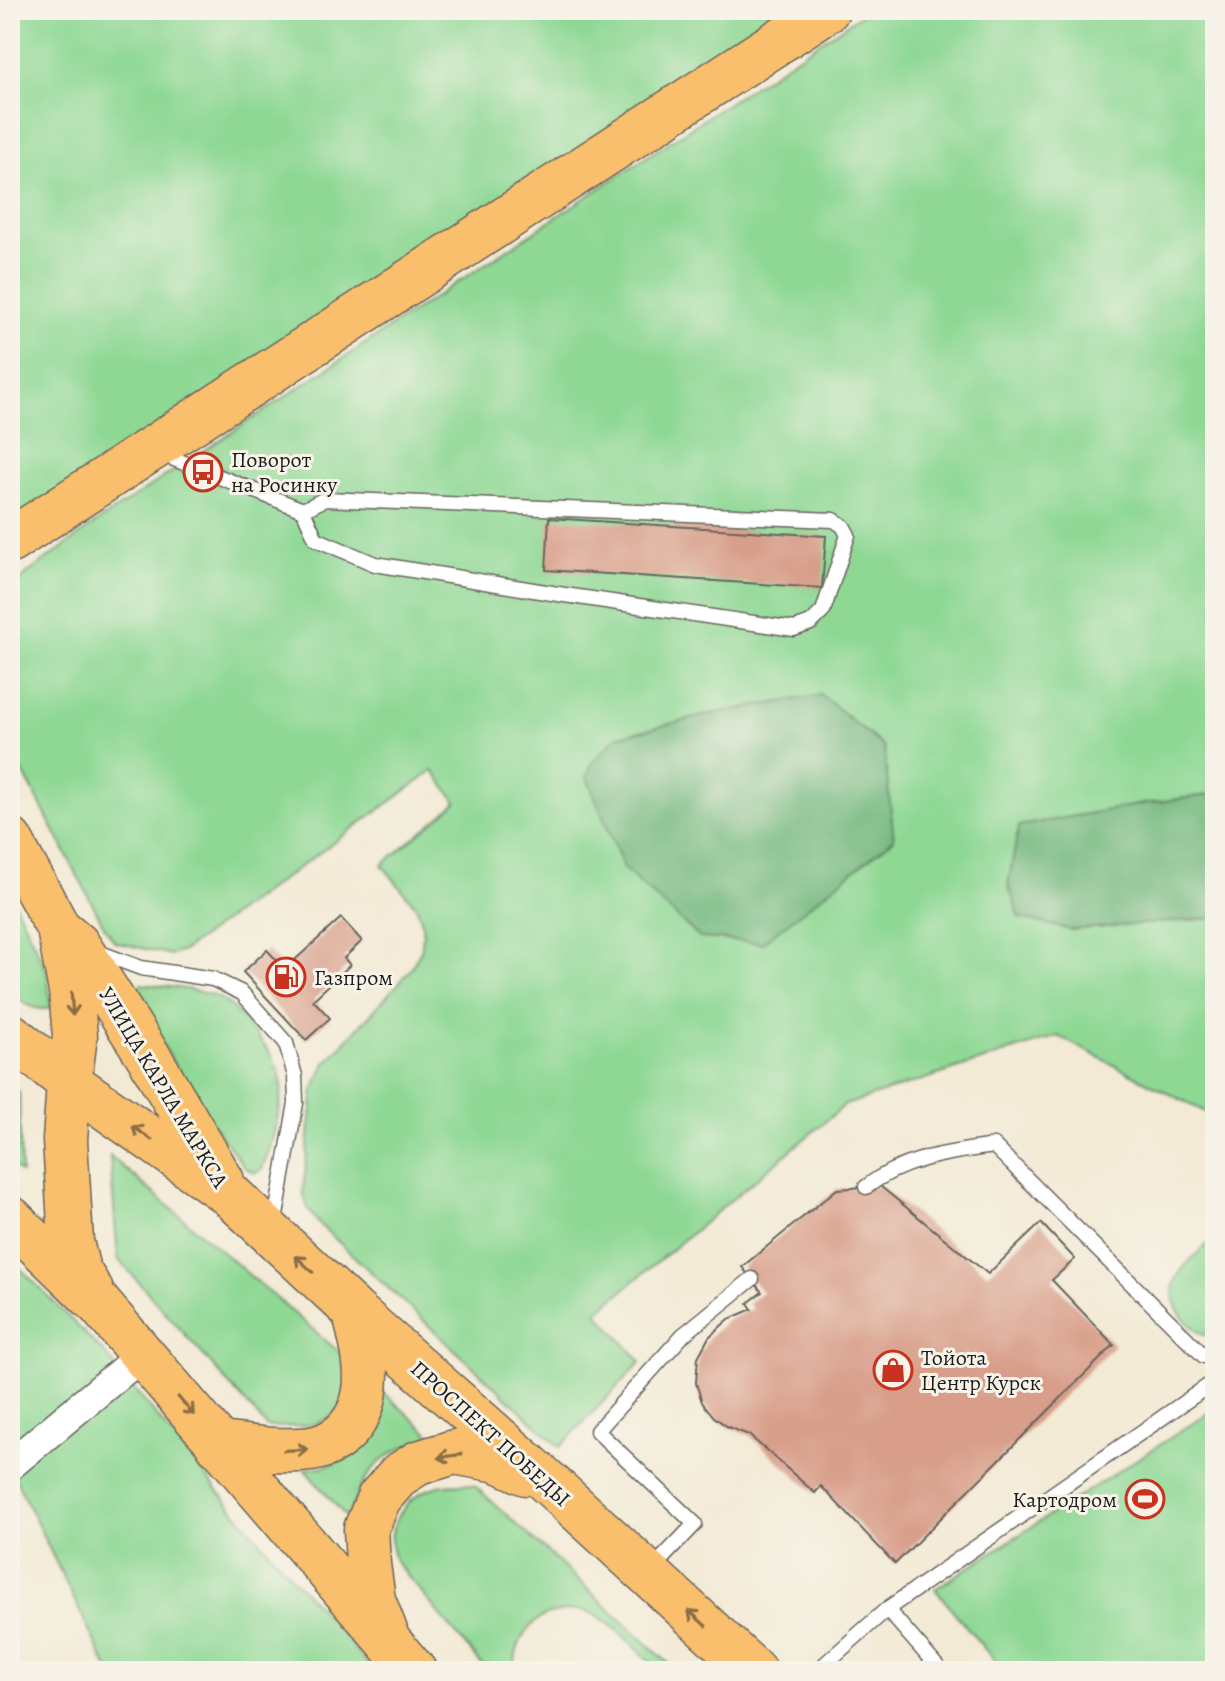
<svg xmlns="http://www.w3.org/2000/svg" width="1225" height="1681" viewBox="0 0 1225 1681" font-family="Alegreya,serif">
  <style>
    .green { fill: #8ed894; stroke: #557a58; stroke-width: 2 }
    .forest { fill: #72b87e; stroke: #476a4d; stroke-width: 2 }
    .building { fill: #d89e89 }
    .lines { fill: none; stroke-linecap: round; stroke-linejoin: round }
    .lane-casing { stroke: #67645d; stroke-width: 17 }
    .street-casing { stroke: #67645d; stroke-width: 33 }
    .primary-casing { stroke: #67645d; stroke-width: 47 }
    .path { stroke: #67645d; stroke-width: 5; stroke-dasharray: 2 6; stroke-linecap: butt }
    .lane { stroke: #fff; stroke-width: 14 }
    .street { stroke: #fff; stroke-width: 30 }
    .primary { stroke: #f9bf6d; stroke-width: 44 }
    .oneway { stroke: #8a6e44 }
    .labels { text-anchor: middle; stroke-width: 6; stroke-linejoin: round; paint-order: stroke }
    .poi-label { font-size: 22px; fill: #1c1c1c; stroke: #f7f3e8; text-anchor: start }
    .street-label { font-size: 22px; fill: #1c1c1c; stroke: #f7f3e8 }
  </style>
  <rect width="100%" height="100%" fill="#f7f3e8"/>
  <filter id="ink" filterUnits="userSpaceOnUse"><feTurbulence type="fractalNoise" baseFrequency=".0125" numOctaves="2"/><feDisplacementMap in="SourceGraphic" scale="16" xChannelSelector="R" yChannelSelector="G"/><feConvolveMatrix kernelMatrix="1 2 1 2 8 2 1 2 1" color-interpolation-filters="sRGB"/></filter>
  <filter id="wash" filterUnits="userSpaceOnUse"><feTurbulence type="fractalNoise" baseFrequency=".006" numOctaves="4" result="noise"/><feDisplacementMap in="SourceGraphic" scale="32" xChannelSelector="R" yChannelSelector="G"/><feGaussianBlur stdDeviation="1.8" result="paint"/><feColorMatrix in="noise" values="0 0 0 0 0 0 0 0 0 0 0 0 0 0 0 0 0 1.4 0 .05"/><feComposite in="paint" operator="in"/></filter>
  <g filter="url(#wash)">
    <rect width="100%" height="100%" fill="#f3ead5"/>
    <path class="green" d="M10 10H796L10 524Z
      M868 10H1215V794L1143 804 1019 826 1070 930 1215 918V1117L1058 1036 845 1105 597 1312 641 1362 560 1447 319 1224 308 1209 303 1192 314 1089 325 1064 409 972 422 948 423 925 417 908 382 865 457 802 433 771 183 951 171 955 115 942 104 926 10 747V592L28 573 107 515Z
      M10 893 47 971 51 1008C35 1012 23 1003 10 994Z
      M141 984C165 986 191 988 214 996 230 1002 240 1016 250 1028 261 1042 275 1056 280 1074 286 1096 271 1148 262 1169L255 1173 245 1168 201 1108 132 993Z
      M10 1085 19 1092 21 1173 10 1163Z
      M110 1156 352 1363C348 1375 345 1396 339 1407 326 1430 289 1426 267 1427L118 1259Z
      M1215 1237V1335C1203 1336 1196 1331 1188 1323 1152 1286 1188 1263 1215 1237Z
      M10 1258 106 1355 254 1534 374 1671H109L10 1468Z
      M382 1391 433 1437C383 1451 365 1468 347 1518L304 1469C364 1464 365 1441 382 1391Z
      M1215 1409V1671H1003L935 1589Z
      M465 1484 475 1486 677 1671H660C642 1655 611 1619 588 1612 579 1609 568 1610 558 1612 547 1614 538 1618 531 1626 519 1639 514 1654 515 1671H487L395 1561C394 1555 391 1548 391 1542 391 1516 414 1491 439 1486 447 1484 456 1484 465 1484Z"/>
    <path class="forest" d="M821 695 884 747 894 839 762 943 700 938 624 869 587 778 591 764 616 737 715 713Z
      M1215 794V918L1070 930 1020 918 1008 885 1019 826 1143 804Z"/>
    <g id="blocks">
      <path class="building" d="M549 518 826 536 822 588 546 570Z
        M341 918 362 941 344 958 350 965 313 1000 330 1018 306 1040 243 972 267 950 285 969Z
        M880 1186 988 1274 1041 1223 1075 1259 1052 1280 1114 1345 895 1564 821 1486 815 1493 749 1435 728 1427 714 1417 702 1402 696 1383 698 1357 709 1337 729 1319 752 1309 748 1303 762 1292 742 1267 837 1189Z"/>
    </g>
  </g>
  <g filter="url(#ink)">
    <use href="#blocks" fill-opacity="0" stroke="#67645d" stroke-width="2"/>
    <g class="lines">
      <defs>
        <path id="lane" d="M159 453 303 510 325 499 834 520 843 526 848 535 823 611 811 623 794 629 558 594 375 564 316 539 303 510
          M95 951 141 968 213 979 242 993 286 1043 295 1076 296 1103 274 1226
          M866 1187C903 1158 948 1153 994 1146L1204 1356
          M651 1570 695 1524 597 1431 683 1335 752 1279
          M887 1609 941 1671
          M817 1671 887 1609 1215 1381"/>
        <path id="street" d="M10 1465 142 1355"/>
        <path id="primary" d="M10 541 827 10
          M10 840 58 928 77 944 152 1062 222 1181
          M60 934 71 991 75 1036 69 1082 65 1140 71 1242 78 1270 91 1291
          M10 1035 69 1082 229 1194 354 1311 550 1484 754 1671
          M10 1218 99 1304 414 1671
          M218 1444C249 1447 280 1453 311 1449 324 1447 334 1442 344 1433 378 1401 365 1351 354 1311
          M385 1631 373 1600 368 1564 366 1529 379 1498 399 1475 418 1463 454 1452 498 1460 526 1473"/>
      </defs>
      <use href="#lane" class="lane-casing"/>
      <use href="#street" class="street-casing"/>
      <use href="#primary" class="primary-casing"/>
      <path class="path" d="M10 598 14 603"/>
      <use href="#lane" class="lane"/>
      <use href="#street" class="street"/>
      <use href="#primary" class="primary"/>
    </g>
    <defs><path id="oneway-shaft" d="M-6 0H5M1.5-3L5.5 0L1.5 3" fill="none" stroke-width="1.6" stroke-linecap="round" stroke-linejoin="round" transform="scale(2)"/></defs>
    <g class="oneway">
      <use href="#oneway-shaft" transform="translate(72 1004) rotate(86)"/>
      <use href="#oneway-shaft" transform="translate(142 1133) rotate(-145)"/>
      <use href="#oneway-shaft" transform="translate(304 1264) rotate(-137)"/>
      <use href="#oneway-shaft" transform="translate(186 1406) rotate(49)"/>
      <use href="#oneway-shaft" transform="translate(296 1450) rotate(-2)"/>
      <use href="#oneway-shaft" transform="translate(450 1456) rotate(172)"/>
      <use href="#oneway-shaft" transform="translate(697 1618) rotate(-138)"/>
    </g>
  </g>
  <defs>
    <symbol id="bus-ring" viewBox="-11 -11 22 22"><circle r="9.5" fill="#f7f3e8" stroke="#c8321e" stroke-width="1.5"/><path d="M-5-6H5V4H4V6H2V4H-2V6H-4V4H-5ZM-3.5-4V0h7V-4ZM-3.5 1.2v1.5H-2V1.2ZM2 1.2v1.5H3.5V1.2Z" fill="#c8321e"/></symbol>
    <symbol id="fuel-ring" viewBox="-11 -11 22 22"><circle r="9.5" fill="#f7f3e8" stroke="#c8321e" stroke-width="1.5"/><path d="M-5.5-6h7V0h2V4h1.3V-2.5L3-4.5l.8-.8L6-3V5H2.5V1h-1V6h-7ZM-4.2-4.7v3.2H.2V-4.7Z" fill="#c8321e"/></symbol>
    <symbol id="shop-ring" viewBox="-11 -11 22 22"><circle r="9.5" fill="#f7f3e8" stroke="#c8321e" stroke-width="1.5"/><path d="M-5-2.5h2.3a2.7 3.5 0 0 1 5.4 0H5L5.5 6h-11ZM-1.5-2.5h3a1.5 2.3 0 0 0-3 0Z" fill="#c8321e"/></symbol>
    <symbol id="stadium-ring" viewBox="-11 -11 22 22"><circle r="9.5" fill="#f7f3e8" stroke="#c8321e" stroke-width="1.5"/><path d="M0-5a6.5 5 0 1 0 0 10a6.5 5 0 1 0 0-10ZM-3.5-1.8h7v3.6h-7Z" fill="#c8321e"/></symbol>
  </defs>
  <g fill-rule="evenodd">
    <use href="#bus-ring" x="181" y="450" width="44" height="44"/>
    <use href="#fuel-ring" x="264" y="955" width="44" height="44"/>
    <use href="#shop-ring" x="871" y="1348" width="44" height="44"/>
    <use href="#stadium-ring" x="1123" y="1477" width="44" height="44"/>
  </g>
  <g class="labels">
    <g class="poi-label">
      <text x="231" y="467">Поворот<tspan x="231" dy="25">на Росинку</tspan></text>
      <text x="314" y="985">Газпром</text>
      <text x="921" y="1365">Тойота<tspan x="921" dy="25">Центр Курск</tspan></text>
      <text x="1117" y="1507" text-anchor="end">Картодром</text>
    </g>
    <g class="street-label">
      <text transform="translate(164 1087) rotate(59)" y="8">УЛИЦА КАРЛА МАРКСА</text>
      <text transform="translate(491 1433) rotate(42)" y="8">ПРОСПЕКТ ПОБЕДЫ</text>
    </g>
  </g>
  <rect width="1225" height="1681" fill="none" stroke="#f7f3e8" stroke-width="40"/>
</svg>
